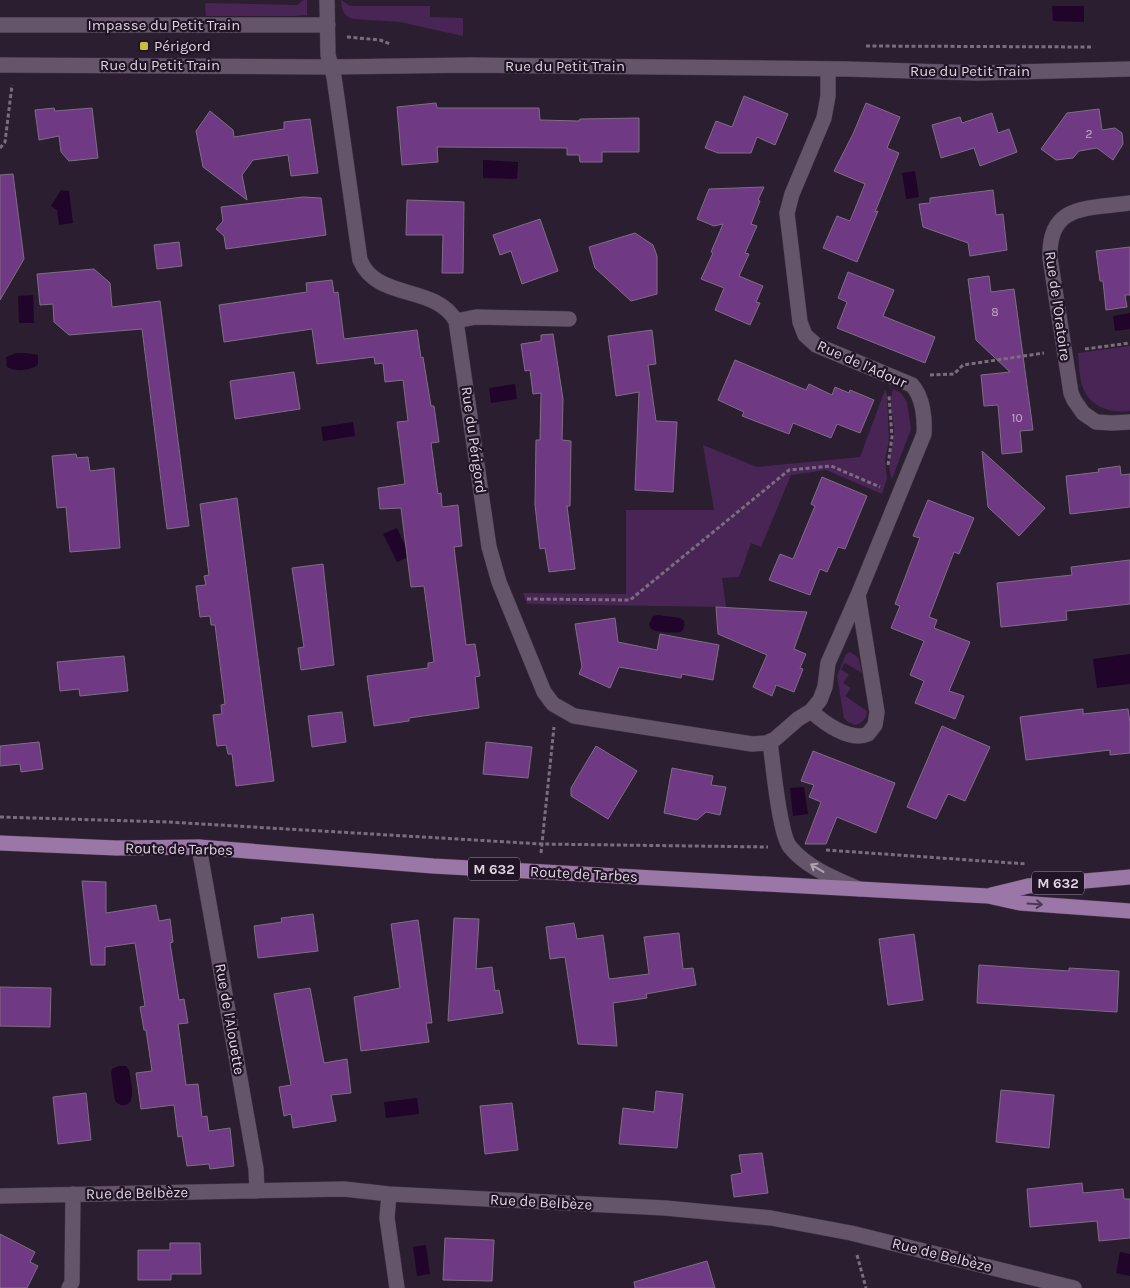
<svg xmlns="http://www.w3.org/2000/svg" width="1130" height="1288" viewBox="0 0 1130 1288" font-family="Karla,sans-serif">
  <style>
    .green { fill: #492556 }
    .water { fill: #21042a }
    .building { fill: #703983; stroke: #7e6e84 }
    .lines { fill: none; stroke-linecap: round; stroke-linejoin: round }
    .minor-casing { stroke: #443848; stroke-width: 16 }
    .major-casing { stroke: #443848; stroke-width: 16 }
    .path { stroke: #796e7d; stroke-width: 3; stroke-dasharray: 4 2.5; stroke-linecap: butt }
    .minor { stroke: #65556a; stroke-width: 15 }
    .major { stroke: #9a77a6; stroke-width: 15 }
    .oneway { stroke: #aea2b1 }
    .oneway2 { stroke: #4b3753 }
    .poi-dot { fill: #c2bd3f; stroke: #211426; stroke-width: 2 }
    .labels { text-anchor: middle; stroke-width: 4.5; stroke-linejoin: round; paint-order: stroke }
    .number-label { font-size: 12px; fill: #c2aeca }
    .shield { fill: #211426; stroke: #a59ba9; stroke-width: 1 }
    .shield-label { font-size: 14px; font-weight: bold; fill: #ded5e1 }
    .street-label { font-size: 15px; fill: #ded5e1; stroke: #211426 }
    .poi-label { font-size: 15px; fill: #ded5e1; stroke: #211426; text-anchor: start }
  </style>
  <rect width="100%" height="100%" fill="#2b1e30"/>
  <path class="green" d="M304 0H307V15L292 16H206L205 3 297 5Z
    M341 0 350 6H430V17L463 18V36L400 22 353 19C343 15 342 11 341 0Z
    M1130 346V411C1110 414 1088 406 1082 385 1079 375 1079 363 1078 353Z
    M893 389 901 393 907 402 911 429 892 479C885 463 894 449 894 432 894 418 888 404 893 389Z
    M885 390 887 394 889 440 885 460 887 478 882 494 826 470 791 475 761 547 751 543 739 577 722 578 726 607 527 604 523 593 626 594V510H714L703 445 757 467 860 457Z
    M850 652 858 657 862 673 845 663 841 669 849 675 843 683 851 688 845 696 867 711C867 718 862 724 855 725L848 722 844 718 837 676 846 654Z"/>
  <path class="water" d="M1052 6H1084V22L1053 21Z
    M483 160 518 162 517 179 483 178Z
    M915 171 919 197 906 199 902 173Z
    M61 190 69 191 73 223 59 225 57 210 51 206Z
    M33 295 34 323H19L18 296Z
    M1130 313V329L1115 331 1113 316Z
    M16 353H26L38 355V365C28 371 17 372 7 367L6 357Z
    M515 384 517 399 491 403 489 388Z
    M353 422 355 436 323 441 321 427Z
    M397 528 410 556 397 562 383 534Z
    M658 615 680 618 684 621C685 625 684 629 681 632 671 633 660 633 651 629L649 624 653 616Z
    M1130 654V684L1097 688 1093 659Z
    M804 787 808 814 793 816 790 788Z
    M118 1066H126L129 1070C130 1079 137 1101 126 1105 121 1106 118 1104 115 1101L111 1073 112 1069Z
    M417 1098 419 1114 386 1118 384 1102Z
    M426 1245 430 1274 417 1276 413 1247Z
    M1120 1252 1130 1254V1276L1116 1273Z"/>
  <path class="building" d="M744 96 788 114 775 145 757 137 751 153H718L705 148 716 121 732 127Z
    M436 103 437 108H539L540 120 579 121 580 119 639 118V152H602V162H580L579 155H567V148L437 147 438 162 402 165 397 107Z
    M866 103 900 117 887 148 899 153 875 212 878 211 857 262 823 248 837 216 850 221 865 184 834 171 853 134Z
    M54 108 55 111 92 108 98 158 69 161 61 152 59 136 39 140 35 110Z
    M1099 109 1102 130 1115 128 1122 133 1123 144 1113 160 1097 148 1079 151 1073 158 1056 160 1041 149 1067 113Z
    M210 111 233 130 234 137 284 129V122L310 119 318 173 291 176 288 155 253 160 242 175 247 200 203 167 196 131Z
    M992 113 998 133 1009 129 1017 152 980 166 974 148 941 158 932 125 960 117 962 123Z
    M13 174 24 259 0 300V175Z
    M764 187 758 200 760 201 751 224 757 226 745 253 749 254 739 276 763 286 756 302 760 303 750 325 715 310 724 288 701 279 713 253 711 252 723 224 714 226 697 219 709 189Z
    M993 190 996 215 1003 214 1007 250 970 256 968 243 923 227 919 204 930 203V198Z
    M303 197 321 198 326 235 226 249 224 236 216 229 223 221 221 207Z
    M407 200 464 202 463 273H442L443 235H406Z
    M540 219 558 271 522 284 511 251 500 255 493 235Z
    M635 233 653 245 657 256V294L631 301 595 268 589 247Z
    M179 242 182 266 157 269 154 245Z
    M1130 247V295H1125L1127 307 1106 310 1103 281H1100L1096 251Z
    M94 269 110 283 112 307 160 301 189 526 167 529 142 329 69 335 54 322 53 304 40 305 37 274Z
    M848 272 894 290 883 316 935 337 925 363 837 328 847 302 838 298Z
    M989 276 991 292 1014 289 1033 430 1020 431 1022 452 1002 454 998 405 984 406 981 375 1010 372 976 340 968 279Z
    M332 280 334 293 338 292 344 339 417 330 421 358 423 357 431 406H434L439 442 431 443 438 494 441 493 442 507 458 505 462 546 454 547 466 645 475 644 480 676 475 677 479 708 409 718V721L374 726 367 676 428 668V663L434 662 424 586 411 587 401 508 380 509 378 488 405 484 397 422 408 421 403 380 385 382 383 363 375 364 374 357 317 364 312 329 224 342 219 305 307 292 306 283Z
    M652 330 656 364 648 365 656 421 677 422 673 492 635 490 639 392 616 396 608 336Z
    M553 334 563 399 562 440 571 441 570 506H567L575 569 549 572 545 548 540 549 535 505 536 440H540L541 393 533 394 530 370 525 371 521 344 541 341V335Z
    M735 360 806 390 809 384 832 395 835 387 849 393 850 390 874 400 860 433 837 424 831 438 793 423 789 434 742 416 744 412 718 400Z
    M294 372 300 409 235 419 230 381Z
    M982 451 1045 508 1019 536 988 507Z
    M76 454 77 458 88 457 90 471 114 468 120 548 70 552 66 507 57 508 52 456Z
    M1120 466 1121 475 1130 474V507L1070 514 1066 476 1099 472 1098 469Z
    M822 477 867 496 845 549 838 547 827 572 820 569 810 595 769 580 780 554 793 559 815 506 811 504Z
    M237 498 274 781 236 786 232 754H228L226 745 217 746 213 715 222 714 221 705 225 704 215 625H211L210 616 200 617 196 586 206 585 204 576 209 575 200 504Z
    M928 500 974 518 959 554 954 552 929 617 937 620 934 628 970 642 949 691 964 696 955 719 915 703 924 681 910 675 924 641 891 628 900 606 895 604 920 538 913 536Z
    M1130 560V604L1066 611 1067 620 1001 627 997 583 1072 575 1071 567Z
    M323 564 334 665 301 670 298 648 304 647 292 568Z
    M716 607 807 612 794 649 806 654 800 668 803 669 794 692 776 685 772 696 753 687 767 655 718 634Z
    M615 618 618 642 657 650 660 634 719 645 713 680 682 674 681 678 619 667 610 688 579 674 582 667 575 624Z
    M124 656 128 691 80 696 79 689 60 691 57 662Z
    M1083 709V714L1128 709 1130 723V753L1110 755V750L1026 760 1020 717Z
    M342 712 346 742 312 747 308 716Z
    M942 726 990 747 965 801 948 794 936 819 907 807Z
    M39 742 43 769 21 772 20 764 0 766V746Z
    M486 742 532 747 528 778 483 774Z
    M596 746 637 771 608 819 571 796V788Z
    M813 751 895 783 876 833 837 817 826 844H805L821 802 809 797 814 785 801 781Z
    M672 768 713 776 711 785 726 787 720 815 706 812 697 820 664 813Z
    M82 881 106 882V913L156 905 159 921 170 919 173 942 170 943 179 1000 184 999 188 1023 178 1024 186 1085 198 1084 202 1117 207 1116 209 1131 230 1128 234 1166 210 1169 209 1164 187 1166 182 1136 178 1137 174 1105 141 1109 136 1073 152 1071 146 1030H144L140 1007 145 1006 135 943 105 947V965H91Z
    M313 914 318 951 258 958 254 926 282 922 281 918Z
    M454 918 479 919 476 969 492 967 495 991 499 990 503 1013 448 1021Z
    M418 920 432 1023H426L429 1042 361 1051 354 997 400 988 391 924Z
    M574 923 577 939 603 935 609 979 649 974 644 937 679 933 683 969 693 968 696 985 646 994 647 998 613 1003 617 1046 578 1044 565 957 550 959 546 927Z
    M914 934 923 1000 888 1005 879 939Z
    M979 965 1069 971V968L1119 971 1117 1012 977 1003Z
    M0 987 51 988 50 1027 0 1026Z
    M310 988 324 1063 347 1059 351 1093 331 1095 336 1121 293 1128 291 1114 284 1116 279 1087 291 1085 274 994Z
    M1001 1090 1054 1095 1049 1148 996 1142Z
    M656 1091 683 1094 677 1148 619 1144 623 1108 654 1112Z
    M86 1093 91 1140 58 1144 53 1097Z
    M512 1103 518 1150 485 1154 480 1106Z
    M762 1153 768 1193 734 1197 731 1175 742 1173 739 1155Z
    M1082 1183 1083 1193 1123 1189 1124 1199H1130V1238L1099 1241 1097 1221 1030 1227 1027 1189Z
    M0 1234 35 1252 30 1262 38 1266 27 1288H0Z
    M445 1238 494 1240 492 1281 443 1280Z
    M170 1243H200L201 1274H171V1280H138V1250H170Z
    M707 1261 715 1288H635L634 1282Z"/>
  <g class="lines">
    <defs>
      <path id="minor" d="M327 0 328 55 334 77 360 260C377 301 435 284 456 321L489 547 499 582 544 692 553 704 574 716 752 744 766 743 775 739 798 719 811 711 820 700 825 687 828 663 858 595 924 434C925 419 923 397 912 385L816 345 805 335 800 322 787 213 792 194 824 118 828 96V69
        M0 25H328
        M0 65 331 67 472 65 847 69 977 73 1130 69
        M1130 203C1088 209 1048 203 1050 258L1071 393 1074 400 1083 413 1096 422 1112 423 1130 422
        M456 321 476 317 569 319
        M811 711C824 723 850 742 868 734L875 725 877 712 858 595
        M770 742C773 763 779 833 790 847 807 868 836 879 859 889
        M199 847 256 1169 257 1191
        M389 1194 387 1218 397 1288
        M0 1196 344 1189 389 1194 665 1208 771 1218 851 1233 1074 1288
        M69 1288 72 1282 73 1194"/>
      <path id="major" d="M0 843 116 848 199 847 433 866 988 896 1020 903 1130 911
        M991 895 1028 886 1130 877"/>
    </defs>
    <use href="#minor" class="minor-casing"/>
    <use href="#major" class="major-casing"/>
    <path class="path" d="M347 37 380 40 390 44
      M866 46 1092 47
      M0 148 5 142 12 85
      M1085 349 1130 343
      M930 375 954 374 963 365 1044 353
      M888 465 892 437 889 396
      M527 599 630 600 789 470 831 466 880 487
      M0 817 168 822 542 844 768 847
      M826 850 1027 864
      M541 853 554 727
      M857 1255 866 1288"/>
    <use href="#minor" class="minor"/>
    <use href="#major" class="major"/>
  </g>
  <defs><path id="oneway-shaft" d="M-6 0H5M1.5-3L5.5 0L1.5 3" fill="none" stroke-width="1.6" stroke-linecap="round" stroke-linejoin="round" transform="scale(1.25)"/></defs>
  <use class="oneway" href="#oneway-shaft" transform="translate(817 868) rotate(-149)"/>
  <use class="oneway2" href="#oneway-shaft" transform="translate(1035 904) rotate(4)"/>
  <rect class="poi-dot" x="139" y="41" width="10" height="10" rx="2.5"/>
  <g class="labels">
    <g class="number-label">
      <text x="1089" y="138">2</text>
      <text x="995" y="316">8</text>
      <text x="1017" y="422">10</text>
    </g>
    <g class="shield">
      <rect x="468" y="857.5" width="52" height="23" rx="4"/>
      <rect x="1032" y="871.5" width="52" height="23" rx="4"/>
    </g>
    <g class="shield-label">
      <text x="494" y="874">M 632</text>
      <text x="1058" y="888">M 632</text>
    </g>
    <g class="street-label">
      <text x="164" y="30">Impasse du Petit Train</text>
      <text x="160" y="70">Rue du Petit Train</text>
      <text x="565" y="71">Rue du Petit Train</text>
      <text x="970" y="76">Rue du Petit Train</text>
      <text transform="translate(1058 306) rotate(82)" y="5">Rue de l'Oratoire</text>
      <text transform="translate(862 364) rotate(24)" y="5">Rue de l'Adour</text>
      <text transform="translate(474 440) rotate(82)" y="5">Rue du Périgord</text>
      <text transform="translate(179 849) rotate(1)" y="5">Route de Tarbes</text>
      <text transform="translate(584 874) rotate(3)" y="5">Route de Tarbes</text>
      <text transform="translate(230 1019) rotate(80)" y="5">Rue de l'Alouette</text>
      <text transform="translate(137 1193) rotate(-1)" y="5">Rue de Belbèze</text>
      <text transform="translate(541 1202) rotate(3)" y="5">Rue de Belbèze</text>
      <text transform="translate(942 1255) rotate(14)" y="5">Rue de Belbèze</text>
    </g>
    <g class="poi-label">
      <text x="154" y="51">Périgord</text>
    </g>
  </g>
</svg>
